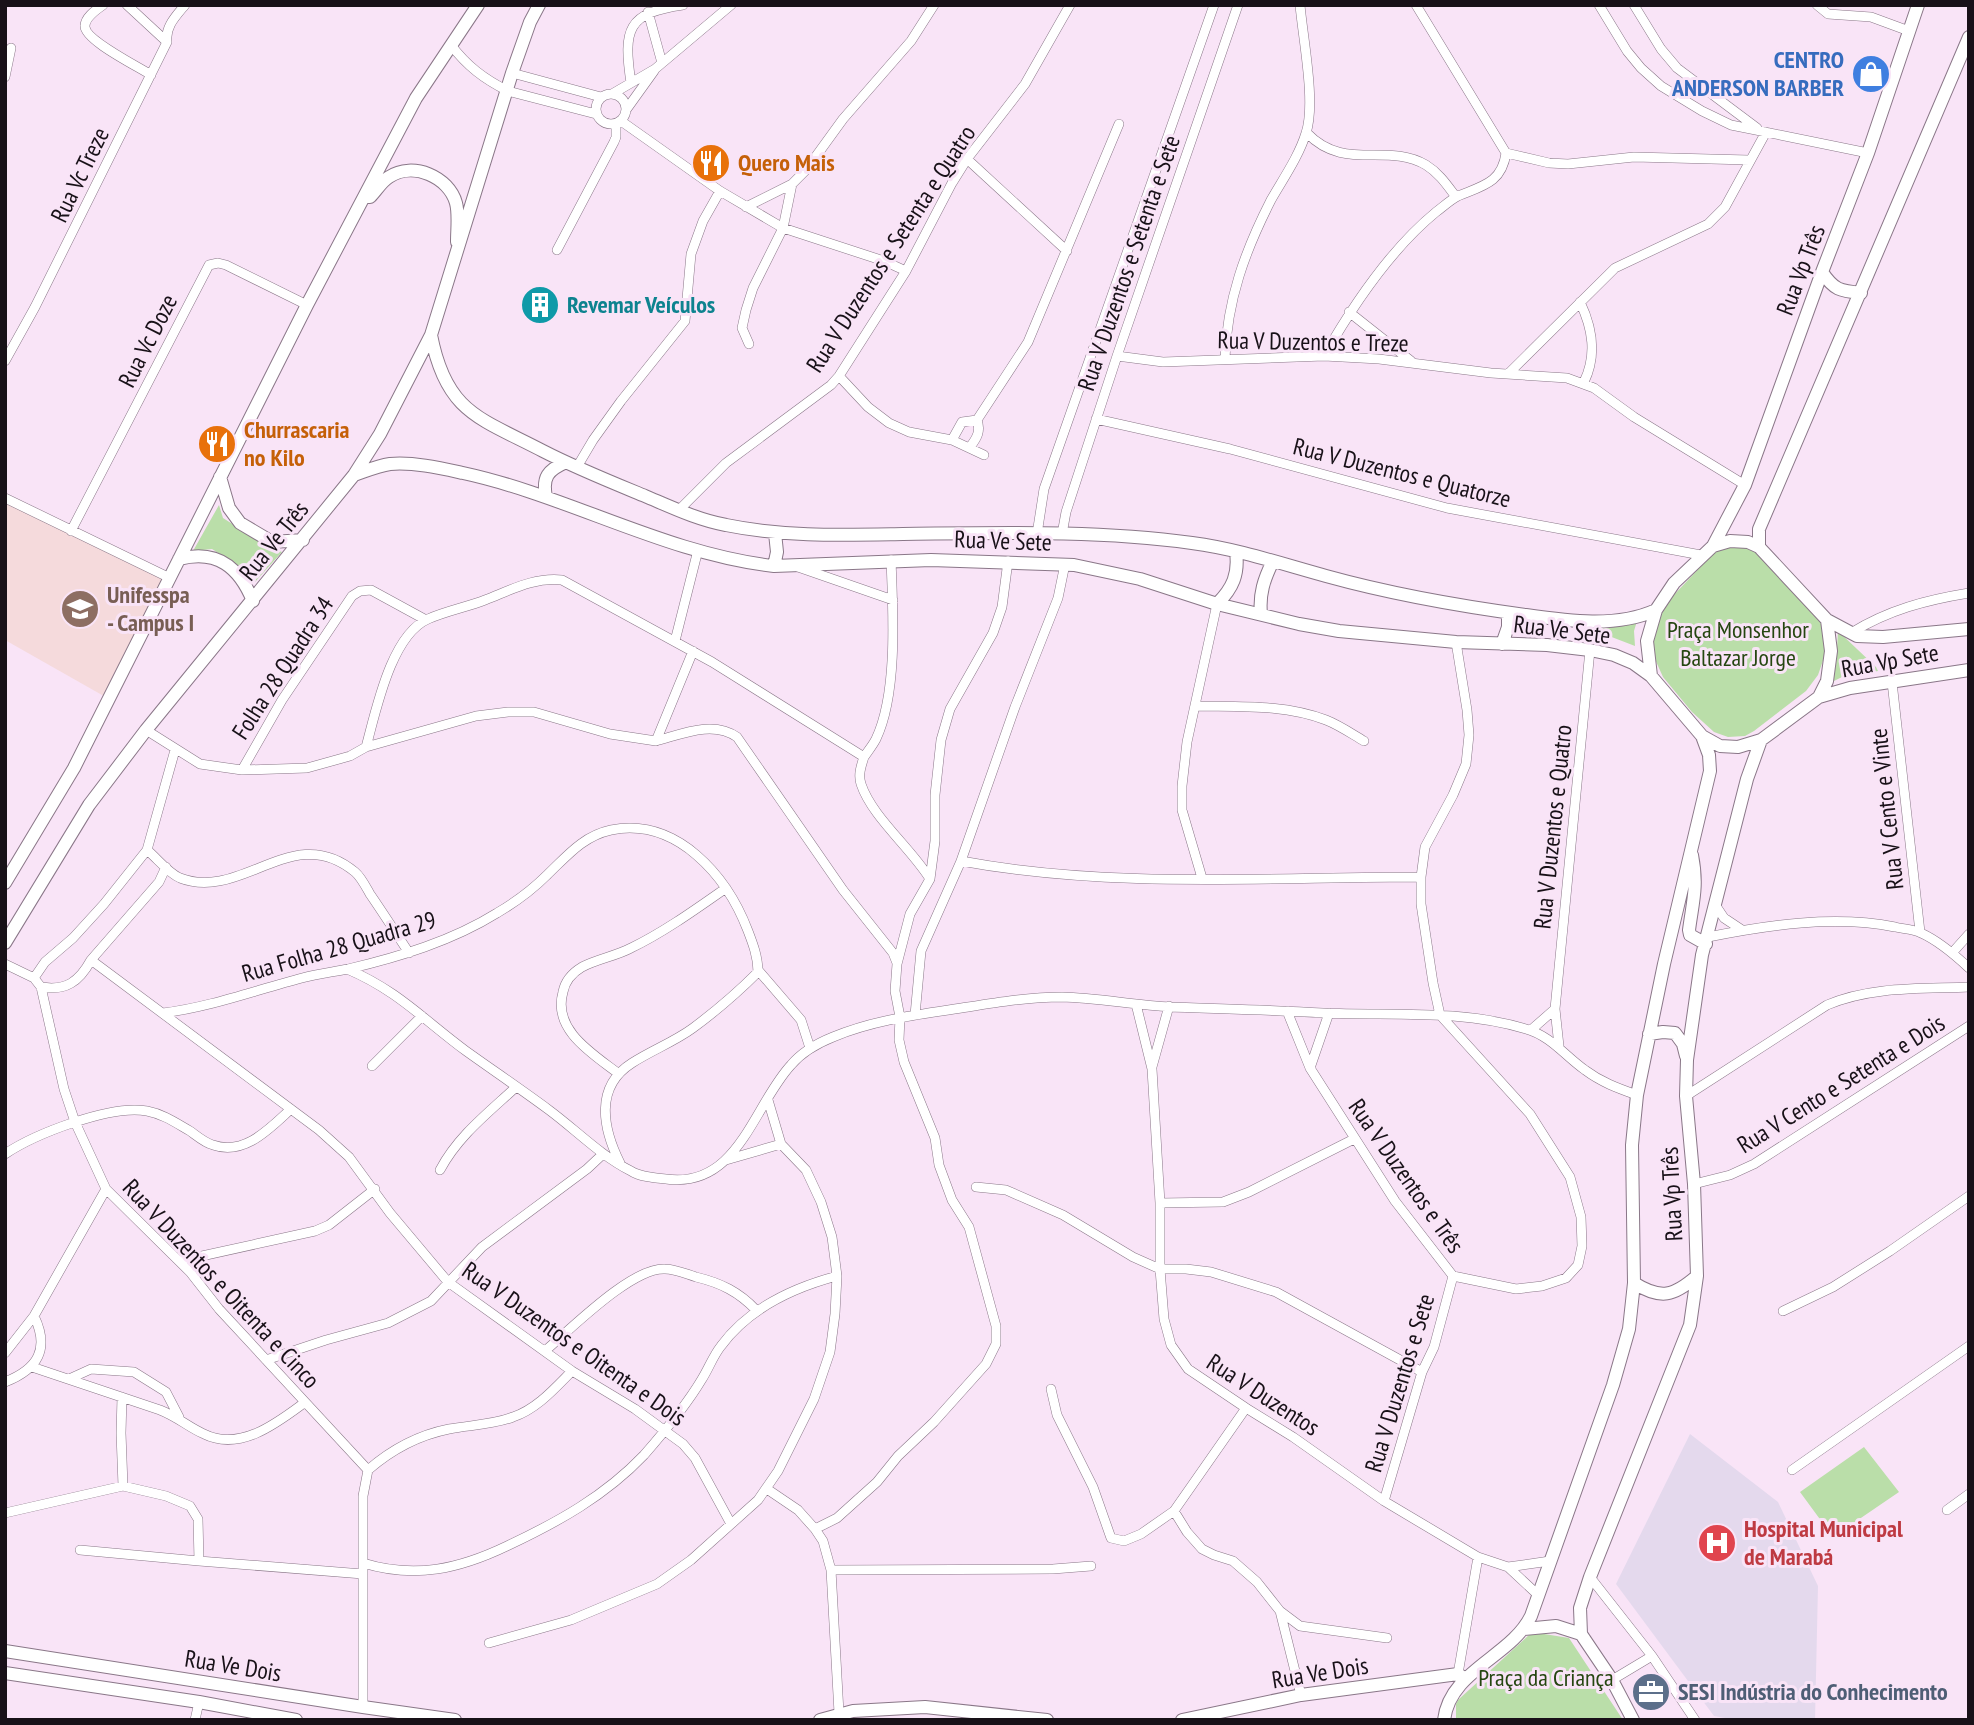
<svg xmlns="http://www.w3.org/2000/svg" width="1974" height="1725" viewBox="0 0 1974 1725" font-family="'PT Sans Narrow',sans-serif">
  <style>
    .education { fill: #f5dadc }
    .medical { fill: #e4d9ed }
    .green { fill: #badea9 }
    .lines { fill: none; stroke-linecap: round; stroke-linejoin: round }
    .minor-casing { stroke: #8a7788; stroke-width: 10 }
    .secondary-casing { stroke: #8a7788; stroke-width: 14 }
    .minor { stroke: #fff; stroke-width: 9 }
    .secondary { stroke: #fff; stroke-width: 12 }
    .labels { text-anchor: middle; stroke-width: 6; stroke-linejoin: round; paint-order: stroke }
    .shop-label { font-size: 24px; font-weight: bold; fill: #366cbe; stroke: #f9e4f7; text-anchor: end }
    .food-label { font-size: 24px; font-weight: bold; fill: #c56008; stroke: #f9e4f7; text-anchor: start }
    .street-label { font-size: 24px; fill: #181118; stroke: #f9e4f7 }
    .culture-label { font-size: 24px; font-weight: bold; fill: #0d838f; stroke: #f9e4f7; text-anchor: start }
    .education-label { font-size: 24px; font-weight: bold; fill: #785e54; stroke: #f9e4f7; text-anchor: start }
    .park-label { font-size: 24px; fill: #254610; stroke: #f9e4f7 }
    .health-label { font-size: 24px; font-weight: bold; fill: #be3a42; stroke: #f9e4f7; text-anchor: start }
    .service-label { font-size: 24px; font-weight: bold; fill: #4e5e75; stroke: #f9e4f7; text-anchor: start }
  </style>
  <rect width="100%" height="100%" fill="#f9e4f7"/>
  <path class="education" d="M5 497 170 578 109 699 5 640Z"/>
  <path class="medical" d="M1690 1434 1778 1502 1818 1586 1815 1720H1736L1714 1716 1616 1584Z"/>
  <path class="green" d="M219 505 223 518 270 548 282 552 255 582 247 571 212 549 193 551Z
    M1721 545 1752 548 1821 621 1826 652 1818 675 1806 691 1754 731 1745 736 1728 737 1714 732 1692 712 1663 677 1654 657 1652 643 1661 612 1671 598Z
    M1637 621 1634 631 1635 646 1596 631 1585 630 1594 623Z
    M1838 631 1876 667 1878 671 1842 677 1830 683 1836 666Z
    M1864 1447 1899 1492 1833 1537 1800 1492Z
    M1538 1633 1569 1638 1623 1720H1456V1704L1458 1700 1529 1635Z"/>
  <g class="lines">
    <defs>
      <path id="minor" d="M103 5C96 10 85 17 85 26 84 40 139 67 151 75
        M127 5 167 42
        M1599 5 1627 51 1641 68 1661 86 1702 111 1731 125 1868 153
        M1634 5 1661 49 1677 68 1757 128
        M1817 5 1828 14 1871 17 1909 31
        M648 12 662 63
        M451 45C467 66 484 79 508 91L596 114
        M512 73 601 97
        M5 77 11 48
        M631 83C623 29 627 13 683 5
        M596 109a15 15 0 1 1 30 0a15 15 0 1 1-30 0Z
        M612 94 655 69 731 5
        M626 110 654 71
        M621 121 720 191 783 228 884 261 906 271
        M1307 133C1344 172 1387 142 1426 165 1439 173 1447 185 1456 197
        M1506 153 1549 163 1568 164 1634 157 1749 160
        M967 159 1067 251
        M746 207 792 184 806 170 843 119 911 41 934 5
        M557 250 614 142 616 137V124
        M1580 302C1593 329 1597 355 1584 382
        M1349 312 1411 361
        M749 344 742 328 746 310 753 288 783 228 792 184
        M1117 356 1163 362 1324 356 1379 359 1491 373 1567 378 1594 388 1634 417 1745 485
        M1324 356C1352 307 1392 248 1436 212 1443 207 1450 200 1458 196 1482 186 1502 183 1506 153L1416 5
        M1225 358C1227 300 1245 251 1271 200 1283 179 1299 156 1306 133 1316 103 1303 39 1300 5
        M5 361 35 307 167 42C165 27 175 17 185 5
        M1508 374 1615 268 1708 224 1725 207 1766 132
        M839 376 868 407 889 423 909 432 952 440 984 455
        M1096 419 1230 449 1447 508 1701 555
        M952 440 962 422 977 420 1028 342 1119 124
        M970 447C977 438 981 431 977 420
        M577 467 593 440 621 401 685 321 691 254 703 221 720 191
        M5 498 170 578
        M679 510 726 463 831 385 839 376 906 271 952 183 967 159 1025 84 1070 5
        M71 531 209 265 218 263 226 265 307 305
        M1037 534 1044 489 1214 5
        M1062 534 1066 512 1117 356 1238 5
        M798 567 893 600
        M1851 633C1888 610 1926 600 1969 593
        M675 641 698 550
        M1892 682 1920 932
        M1195 706C1239 707 1284 704 1326 720 1339 725 1352 734 1364 741
        M146 730 200 764 242 770 307 768 350 756 366 747C376 711 391 635 428 619 446 611 467 607 485 600 511 590 534 577 562 580L712 662 864 757C861 766 858 775 861 784 872 817 911 848 930 879
        M656 741C682 734 713 720 737 737L843 890 893 953 897 963
        M366 747 476 716 508 712H534L610 734 656 741 693 651
        M864 757C868 751 873 745 876 739 898 693 893 611 891 560
        M242 770 282 700 352 596 360 591 371 590 426 620
        M147 850C157 858 168 873 180 878 242 902 293 820 355 872 361 877 366 887 370 894 383 913 396 933 409 953
        M961 861C1111 889 1268 877 1421 877
        M1202 878 1182 810V786L1187 742 1217 604
        M1716 906 1724 918 1742 930
        M1708 937C1768 925 1834 915 1895 927 1903 929 1913 929 1921 933 1939 941 1955 955 1969 968
        M1952 953 1969 934
        M91 960 319 1130 349 1157 390 1213 448 1282 572 1371 635 1409 683 1444 695 1458 731 1524
        M5 964 34 978 41 987 64 1089 75 1122 106 1189 190 1272 219 1309 368 1470
        M347 969C397 990 424 1020 466 1051 494 1071 522 1090 549 1110 576 1130 601 1156 631 1171 640 1177 655 1178 666 1179 738 1189 753 1106 791 1065 802 1052 818 1043 833 1037 876 1019 923 1014 968 1007 999 1002 1030 997 1062 997 1098 998 1134 1005 1171 1007 1221 1009 1272 1010 1323 1013 1391 1016 1460 1009 1526 1029 1551 1036 1565 1056 1585 1070 1601 1082 1617 1088 1637 1095
        M758 970 801 1020 810 1048
        M34 978 45 962 73 938 104 904 147 850 175 750
        M41 987C66 991 79 982 91 960L159 882 166 867
        M1136 1004 1152 1069 1160 1203V1269L1164 1319 1171 1345 1188 1369 1246 1408 1293 1437 1384 1501 1478 1557 1508 1567 1537 1594
        M1287 1011 1310 1068 1395 1201 1453 1276 1516 1289 1542 1286 1566 1278 1578 1265 1582 1246 1581 1217 1570 1177 1530 1114 1440 1015 1433 983 1421 904V877L1425 847 1453 795 1466 764 1469 735 1467 710 1456 642
        M163 1013C211 1007 256 990 302 978 317 974 333 972 348 969 399 957 452 941 497 913 514 903 533 889 547 875 567 856 583 836 611 830 677 817 727 876 748 931 753 944 758 957 758 972 738 992 716 1011 693 1028 674 1042 652 1050 632 1063 594 1087 603 1129 620 1163
        M915 1015 921 951 961 861 1015 707 1058 598 1065 564
        M1531 1030 1555 1009
        M1559 1046 1555 1009 1590 650
        M372 1066 422 1016
        M1152 1067 1169 1006
        M1310 1068 1329 1013
        M619 1074C593 1054 552 1030 563 992 565 981 572 973 582 967 597 959 616 956 631 948 664 932 696 909 726 888
        M1686 1096 1827 1005C1871 986 1922 989 1969 987
        M5 1154C35 1134 111 1104 147 1111 163 1114 176 1123 190 1131 197 1136 205 1143 213 1145 245 1156 270 1128 291 1109
        M726 1160 781 1144
        M440 1170C458 1136 488 1113 516 1087
        M1694 1184 1730 1175 1754 1164 1969 1026
        M976 1187 1006 1190 1063 1215 1133 1257 1160 1269H1186L1211 1272 1276 1292 1422 1372
        M1160 1203 1223 1202 1249 1192 1354 1139
        M179 1261 315 1231 329 1225 375 1189
        M1783 1311 1833 1287 1890 1251 1969 1196
        M546 1350C571 1329 632 1267 665 1269 675 1269 686 1274 696 1277 721 1283 739 1292 756 1310
        M5 1353 34 1316 106 1189
        M266 1360 326 1340 388 1323 431 1301 482 1247 587 1169 603 1154
        M32 1367 160 1410C178 1417 188 1427 204 1434 240 1452 277 1423 304 1403
        M69 1379 91 1369 134 1372 166 1392 179 1417
        M5 1382C38 1369 50 1349 34 1316
        M1051 1389 1057 1415 1093 1487 1111 1538 1124 1541 1141 1534 1174 1511 1246 1408
        M122 1397 121 1433 123 1486
        M368 1470C391 1450 419 1435 449 1429 470 1425 493 1425 513 1417 537 1409 555 1388 572 1371
        M1792 1470 1969 1346
        M767 1489 798 1510 815 1529 837 1518 877 1482 898 1456 934 1422 986 1364 996 1344V1326L969 1227 952 1200 939 1165 935 1138 904 1062 899 1040 900 1017 895 991 897 964 910 914 930 879 935 841V795L941 740 950 709 993 633 1002 607 1008 561
        M1384 1501 1422 1372 1434 1347 1453 1276
        M1947 1510 1969 1494
        M1174 1511 1187 1532 1202 1549 1214 1555 1233 1561 1257 1582 1280 1611 1301 1695
        M5 1513 123 1486 166 1496 190 1506 198 1519 199 1561 363 1574
        M815 1529 823 1541 831 1570 839 1713
        M80 1550 199 1561
        M363 1563C415 1579 459 1569 507 1546 558 1522 605 1496 644 1455 665 1431 686 1406 702 1379 709 1368 713 1356 721 1346 749 1308 792 1288 837 1276
        M1508 1567 1550 1561
        M831 1570 1053 1569 1091 1566
        M1590 1577 1652 1656 1695 1720
        M1280 1611 1300 1626 1387 1638
        M489 1643 571 1620 657 1584 691 1560 758 1500 778 1471 814 1399 830 1352 835 1314 837 1276 832 1237 821 1202 806 1170 781 1144 768 1100
        M1458 1674 1478 1557
        M1612 1680 1652 1656
        M363 1707V1496L368 1470
        M195 1720 199 1702"/>
      <path id="secondary" d="M370 197C376 191 382 181 389 177 413 161 449 177 456 203 459 214 457 229 457 242
        M1822 272C1834 290 1840 291 1861 293
        M431 335C446 413 480 418 543 451 576 468 611 482 645 496 671 507 698 520 726 525 784 537 843 535 903 534 999 533 1097 530 1192 543 1238 549 1282 564 1326 576 1391 594 1459 606 1526 615 1568 621 1617 628 1656 610
        M354 475C366 471 377 466 390 464 414 462 440 468 463 473 569 496 666 554 774 566L931 560 1074 565 1140 579 1217 604 1299 624 1339 631 1456 642 1547 645 1590 650 1614 655 1633 663 1651 676
        M220 477 229 508 240 523 272 542 303 540
        M546 497C542 477 548 470 566 462
        M1730 541 1748 542 1759 547 1827 620 1831 651 1827 681 1819 697 1761 740 1738 747 1720 746 1702 736 1651 676 1647 641 1656 610 1674 583 1713 546Z
        M1713 546 1745 485 1822 272 1868 153 1918 5
        M1759 547V529L1969 37
        M179 559C217 549 239 567 253 601
        M774 566 777 552 775 533
        M1217 604C1233 588 1239 574 1236 552
        M1261 614C1259 594 1264 579 1273 561
        M1827 620 1857 636 1883 637 1969 629
        M1502 644 1508 627V613
        M1819 697 1850 688 1969 670
        M1692 855C1698 886 1693 900 1689 930L1690 935 1706 944
        M5 883 74 768 307 305 416 98 478 5
        M5 943 89 805 146 730 354 475 380 434 431 335 512 73 530 22 539 5
        M1649 1034 1663 1032 1675 1033 1683 1044 1686 1056
        M1634 1283C1661 1300 1674 1296 1697 1276
        M1524 1629 1556 1626 1581 1634
        M5 1651 363 1707 455 1720
        M5 1673 199 1702 296 1720
        M820 1720 853 1711 925 1707 1047 1720
        M1182 1720 1301 1695 1458 1674 1465 1679
        M1444 1720C1450 1670 1511 1657 1531 1616L1613 1385 1629 1329 1634 1283 1632 1145 1637 1095 1664 964 1710 771 1709 755 1702 736
        M1633 1720 1612 1680 1581 1634 1580 1608 1590 1577 1690 1325 1697 1276 1694 1184 1686 1096 1687 1060 1702 955 1747 779 1761 740"/>
    </defs>
    <use href="#minor" class="minor-casing"/>
    <use href="#secondary" class="secondary-casing"/>
    <use href="#minor" class="minor"/>
    <use href="#secondary" class="secondary"/>
  </g>
  <defs>
    <symbol id="shop-disc" viewBox="-11 -11 22 22"><circle r="9.5" fill="#3f7fe0" stroke="#f9e4f7"/><path d="M-5-2.5h2.3a2.7 3.5 0 0 1 5.4 0H5L5.5 6h-11ZM-1.5-2.5h3a1.5 2.3 0 0 0-3 0Z" fill="#fff"/></symbol>
    <symbol id="restaurant-disc" viewBox="-11 -11 22 22"><circle r="9.5" fill="#e8710a" stroke="#f9e4f7"/><path d="M-5-6h1v4h1v-4h1v4h1v-4h1v5L-1.5 .5V6h-2V.5L-5-1ZM5-6V6H3V1.5H1.5Q1.5-4 5-6Z" fill="#fff"/></symbol>
    <symbol id="building-disc" viewBox="-11 -11 22 22"><circle r="9.5" fill="#0f9aa8" stroke="#f9e4f7"/><path d="M-4-6H4V6H1V3H-1V6H-4ZM-2.5-4.3h1.7v1.8h-1.7ZM.8-4.3h1.7v1.8H.8ZM-2.5-1h1.7V.8h-1.7ZM.8-1h1.7V.8H.8Z" fill="#fff"/></symbol>
    <symbol id="university-disc" viewBox="-11 -11 22 22"><circle r="9.5" fill="#8d6e63" stroke="#f9e4f7"/><path d="M0-5L7-2L0 1L-7-2ZM-4 1L0 2.5L4 1V4Q0 6-4 4Z" fill="#fff"/></symbol>
    <symbol id="hospital-disc" viewBox="-11 -11 22 22"><circle r="9.5" fill="#e0444e" stroke="#f9e4f7"/><path d="M-5-5h3v3.5h4V-5h3V5h-3V1.5h-4V5h-3Z" fill="#fff"/></symbol>
    <symbol id="office-disc" viewBox="-11 -11 22 22"><circle r="9.5" fill="#5c6f8a" stroke="#f9e4f7"/><path d="M-6-3h4V-5.5h4V-3h4V5H-6ZM-1-4.5V-3h2v-1.5ZM-6 0V1H6V0Z" fill="#fff"/></symbol>
  </defs>
  <g fill-rule="evenodd">
    <use href="#shop-disc" x="1849" y="52" width="44" height="44"/>
    <use href="#restaurant-disc" x="689" y="141" width="44" height="44"/>
    <use href="#building-disc" x="518" y="283" width="44" height="44"/>
    <use href="#restaurant-disc" x="195" y="422" width="44" height="44"/>
    <use href="#university-disc" x="58" y="587" width="44" height="44"/>
    <use href="#hospital-disc" x="1695" y="1521" width="44" height="44"/>
    <use href="#office-disc" x="1629" y="1670" width="44" height="44"/>
  </g>
  <g class="labels">
    <g class="shop-label">
      <text x="1844" y="68">CENTRO<tspan x="1844" dy="28">ANDERSON BARBER</tspan></text>
    </g>
    <g class="food-label">
      <text x="738" y="171">Quero Mais</text>
      <text x="244" y="438">Churrascaria<tspan x="244" dy="28">no Kilo</tspan></text>
    </g>
    <g class="street-label">
      <text transform="translate(80 175) rotate(-64)" y="8">Rua Vc Treze</text>
      <text transform="translate(891 249) rotate(-57)" y="8">Rua V Duzentos e Setenta e Quatro</text>
      <text transform="translate(1129 263) rotate(-71)" y="8">Rua V Duzentos e Setenta e Sete</text>
      <text transform="translate(1801 270) rotate(-69)" y="8">Rua Vp Três</text>
      <text transform="translate(148 341) rotate(-63)" y="8">Rua Vc Doze</text>
      <text transform="translate(1313 342) rotate(1)" y="8">Rua V Duzentos e Treze</text>
      <text transform="translate(1402 473) rotate(14)" y="8">Rua V Duzentos e Quatorze</text>
      <text transform="translate(274 541) rotate(-51)" y="8">Rua Ve Três</text>
      <text transform="translate(1003 541) rotate(2)" y="8">Rua Ve Sete</text>
      <text transform="translate(1562 630) rotate(7)" y="8">Rua Ve Sete</text>
      <text transform="translate(1890 661) rotate(-10)" y="8">Rua Vp Sete</text>
      <text transform="translate(283 668) rotate(-57)" y="8">Folha 28 Quadra 34</text>
      <text transform="translate(1887 809) rotate(-96)" y="8">Rua V Cento e Vinte</text>
      <text transform="translate(1553 827) rotate(-84)" y="8">Rua V Duzentos e Quatro</text>
      <text transform="translate(339 947) rotate(-16)" y="8">Rua Folha 28 Quadra 29</text>
      <text transform="translate(1841 1084) rotate(-32)" y="8">Rua V Cento e Setenta e Dois</text>
      <text transform="translate(1406 1176) rotate(55)" y="8">Rua V Duzentos e Três</text>
      <text transform="translate(1672 1194) rotate(-93)" y="8">Rua Vp Três</text>
      <text transform="translate(221 1284) rotate(47)" y="8">Rua V Duzentos e Oitenta e Cinco</text>
      <text transform="translate(574 1344) rotate(35)" y="8">Rua V Duzentos e Oitenta e Dois</text>
      <text transform="translate(1400 1383) rotate(-73)" y="8">Rua V Duzentos e Sete</text>
      <text transform="translate(1263 1395) rotate(33)" y="8">Rua V Duzentos</text>
      <text transform="translate(233 1666) rotate(9)" y="8">Rua Ve Dois</text>
      <text transform="translate(1320 1673) rotate(-9)" y="8">Rua Ve Dois</text>
    </g>
    <g class="culture-label">
      <text x="567" y="313">Revemar Veículos</text>
    </g>
    <g class="education-label">
      <text x="107" y="603">Unifesspa<tspan x="107" dy="28">- Campus I</tspan></text>
    </g>
    <g class="park-label">
      <text x="1738" y="638">Praça Monsenhor<tspan x="1738" dy="28">Baltazar Jorge</tspan></text>
      <text x="1546" y="1686">Praça da Criança</text>
    </g>
    <g class="health-label">
      <text x="1744" y="1537">Hospital Municipal<tspan x="1744" dy="28">de Marabá</tspan></text>
    </g>
    <g class="service-label">
      <text x="1678" y="1700">SESI Indústria do Conhecimento</text>
    </g>
  </g>
  <rect width="1974" height="1725" fill="none" stroke="#181118" stroke-width="14"/>
</svg>
